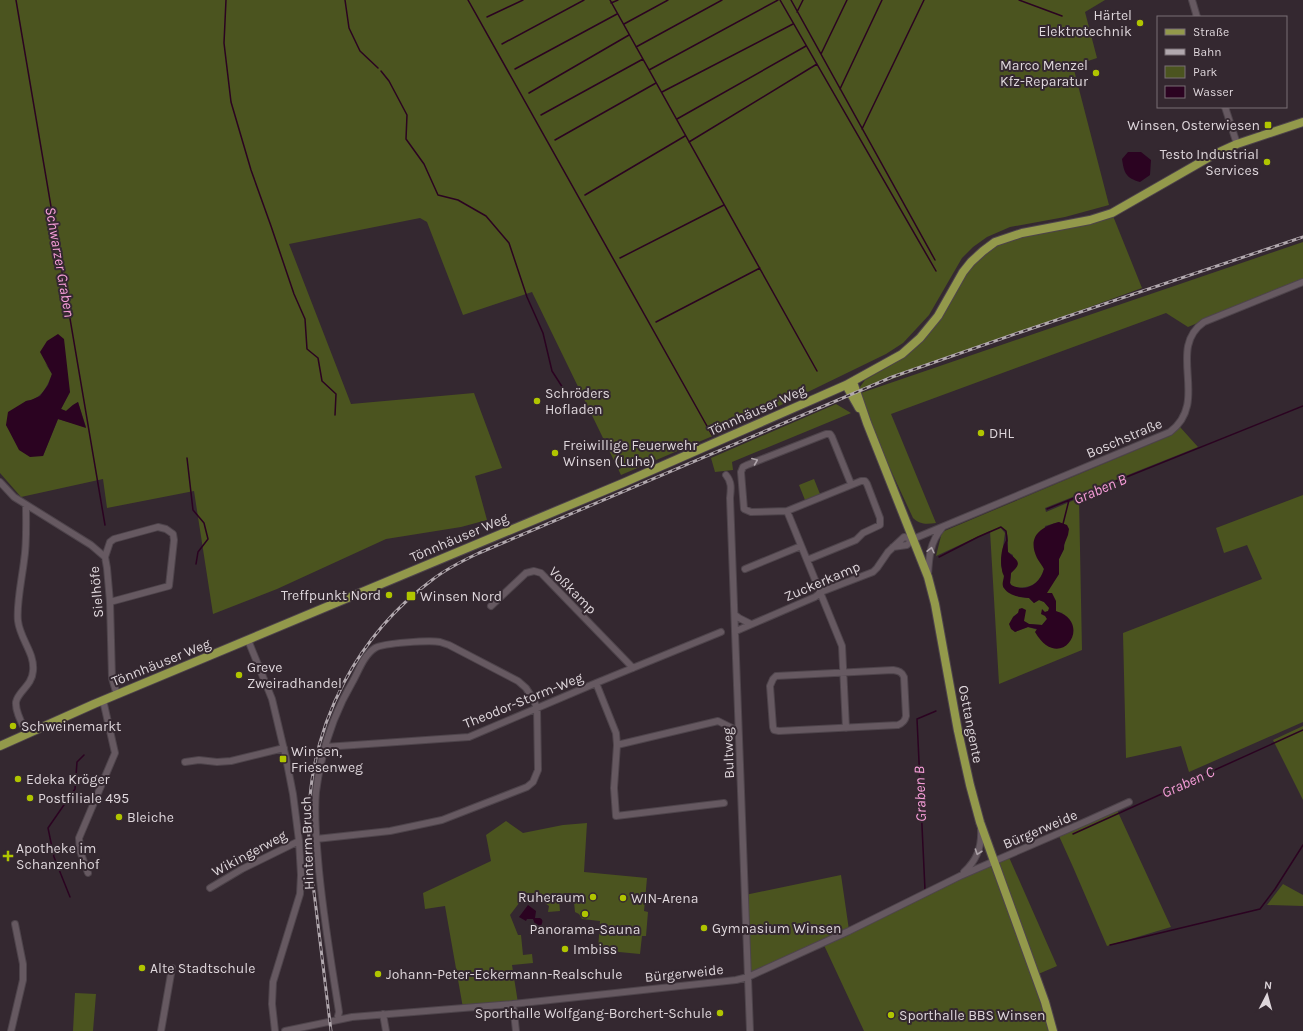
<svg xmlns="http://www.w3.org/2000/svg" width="1303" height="1031" viewBox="0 0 1303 1031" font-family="Karla,sans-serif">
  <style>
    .green { fill: #4b541f; fill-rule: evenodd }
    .water { fill: #2b0321 }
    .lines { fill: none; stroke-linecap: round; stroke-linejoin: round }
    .stream { stroke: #2b0321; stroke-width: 1.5 }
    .minor-casing { stroke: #4e444b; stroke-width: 8 }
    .major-casing { stroke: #4e444b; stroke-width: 10 }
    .minor { stroke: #665961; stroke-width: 6 }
    .major { stroke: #93994b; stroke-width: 8 }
    .rail-casing { stroke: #b1a8ae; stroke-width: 3 }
    .rail { stroke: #342830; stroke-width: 1.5; stroke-dasharray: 4.5; stroke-linecap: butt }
    .oneway { stroke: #aea4aa }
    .poi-dot { fill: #b0c500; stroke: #342830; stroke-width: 1.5 }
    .labels { text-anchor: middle; stroke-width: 4; stroke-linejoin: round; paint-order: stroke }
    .poi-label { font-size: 14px; fill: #ded6db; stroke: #342830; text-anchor: start }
    .street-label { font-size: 14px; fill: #ded6db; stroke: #342830 }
    .water-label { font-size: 15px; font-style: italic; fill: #f69dd8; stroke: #342830 }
  </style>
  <rect width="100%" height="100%" fill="#342830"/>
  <path class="green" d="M0 0H1105L1085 12 1097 58 1073 66 1109 205 1065 217 1010 227 987 237 973 247 962 258 929 315 903 343 886 354 779 406 715 435 621 475 532 292 463 315 427 222 420 218 289 244 351 404 474 393 502 468 475 476 487 520 461 527 386 539 277 589 213 614 194 491 107 508 103 479 21 497 0 473ZM45 363 70 392 61 409 66 411 73 405 78 402 86 427 58 419 43 456 13 436 6 425 26 401C42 399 47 387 52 374Z
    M1113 216 1142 288 859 391 860 387 865 380 900 360 922 341 972 264 997 245 1011 239Z
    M1303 242V279L1188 327 1166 313 891 414 936 523C927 524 920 525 913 518L880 447 861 393Z
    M836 404 851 413 732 462 733 470 715 472 711 458Z
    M1180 427 1198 447 1045 508 1046 512 1079 498 1082 650 999 684 990 531 936 556 942 532 1172 435ZM1059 522 1065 540 1064 549 1059 559V574L1046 593 1056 612 1063 613 1038 630 1028 627 1015 632 1013 617 1018 613 1024 617V621L1029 624 1042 625 1047 619 1045 612 1049 611V607L1044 602 1039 600 1034 603 1029 598 1019 597 1005 589 1003 587 1004 575 1001 565 1002 554 1005 533 1000 527C1011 531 1007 542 1008 552L1013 555 1010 583 1013 587C1029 589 1039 585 1044 569L1043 566 1045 526Z
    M814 479 820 494 805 500 799 485Z
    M1303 495V722L1189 772 1181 746 1126 758 1123 633 1262 579 1247 545 1224 553 1216 528Z
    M1303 726V800L1273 740Z
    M1117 810 1171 927 1107 946 1073 867 1059 836Z
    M506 821 523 833 563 825 587 823 584 872 647 878 644 911 648 912 646 936H642L640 954 598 950 600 921 582 919 579 914 575 912 574 902H578L577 898H570L569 893 561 894 562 899 559 900 560 911 548 912 549 906 531 893 526 894 510 915 518 935H521L523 955 532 954 533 963 512 965 518 1003 463 1008 445 906 425 909 423 893 491 861 486 835Z
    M1008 855 1057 966 1036 975 1053 1031H864L823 943 748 977 745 895 841 875 849 930Z
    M1283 884 1303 895V906L1267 905Z
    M75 993 96 994 93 1031H73Z"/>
  <path class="water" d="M1128 152H1141L1151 160 1150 175 1140 182C1126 178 1124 173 1122 159Z
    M58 334 64 339 70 392 61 409 66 411 73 405 78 402 86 428 58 419 43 456 30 457 19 450 6 425 8 412 26 401 31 400 40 396 48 385 52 374 40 352 47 341Z
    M1059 522 1067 525 1069 529 1068 535 1064 545V549L1059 559V574L1047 593H1052L1056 601V611C1095 623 1060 675 1035 632L1037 629 1028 627 1015 632 1011 629 1009 624 1013 617 1018 613 1019 609 1022 608 1026 610 1024 621 1029 624 1042 625 1047 619 1045 616 1041 614 1042 609 1045 612 1048 611 1049 608 1044 602 1039 600 1034 603 1029 598C1020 597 1009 596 1004 588 1001 584 1004 580 1004 576 1003 574 1002 572 1002 570 1000 561 1001 547 1007 539L1008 552C1016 560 1024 562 1011 573L1010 583 1011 585C1026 593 1040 584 1044 569 1042 565 1039 562 1037 558 1027 537 1040 527 1059 522Z
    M528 905 536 911 535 918H540C544 920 542 923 541 926L545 933H543L538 925 535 924 533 919H527L526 921 519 917Z"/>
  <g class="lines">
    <path class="stream" d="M16 0 105 525
      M226 0 224 43 231 102 251 170 271 226 294 294 305 319 307 349 318 358 322 381 336 394 335 415
      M345 0 349 28 360 51 378 68
      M468 0 712 435
      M610 0 817 371
      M780 0 936 271
      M791 0 935 260
      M1019 0 1062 16
      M611 3 618 0
      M797 12 803 0
      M487 17 523 0
      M624 24 668 0
      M502 44 584 0
      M636 47 722 0
      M821 54 847 0
      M515 69 617 14
      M649 70 778 0
      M381 71 389 81 407 115 406 139 424 164 438 195 458 200 486 216 509 243 527 297 543 333 552 371 570 399
      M840 89 882 0
      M662 92 793 24
      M529 93 629 35
      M541 115 643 59
      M677 119 806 46
      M862 129 924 0
      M555 140 656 83
      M689 142 817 64
      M585 195 685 136
      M620 258 724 205
      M656 322 760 268
      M187 458 193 510 204 523 208 539 198 552 196 564
      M1047 509 1303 406
      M1063 524 1069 500
      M939 557 978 537 1001 527 1006 531 1007 541
      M1073 834 1303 730
      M925 890 917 719 936 711
      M70 897 54 857 48 828 75 789 77 762 84 755
      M1110 945 1260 909 1275 889 1303 845"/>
    <defs>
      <path id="minor" d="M1192 0 1197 17
        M1225 107 1237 144
        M726 475C732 482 731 489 730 498L750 1031
        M0 482 14 497 91 545 105 557 107 568 110 602 112 678 117 695
        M26 505C26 524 27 543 24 561 22 578 16 606 18 621 20 639 35 653 33 671 32 686 18 691 16 702 15 712 23 725 27 734
        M787 511 861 481H865L867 484 880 518V525L863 533 856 540 807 560
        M893 547 907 545 913 539 1170 432C1211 401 1165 349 1204 322L1303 282
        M105 557 110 542 114 539 158 527 166 529 173 534 174 540 169 586 110 602
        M745 569 801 546
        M928 575C929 557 930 542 942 528
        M491 606 526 573 534 571 541 573 633 668
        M735 615 739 618 751 624
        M736 631 815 597 821 592 873 572 877 568 888 552 904 537 913 539
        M248 640 272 699 286 758 293 794 299 841 301 875 300 894 273 982 272 1004 275 1031
        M893 670C899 671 902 672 904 677L906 716C905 721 903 723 898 725L779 731 774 730 773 727 770 686 773 679 776 676Z
        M596 683 616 733 617 745 614 788 616 816 724 803
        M846 728 842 646 787 511 751 512 744 509 741 472 743 467 747 465 826 434H830L832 437 851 484
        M617 745 718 721 732 728
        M325 747 469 737 596 683 721 632
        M185 762 199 760 217 762 231 761 284 748
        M316 839 390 831 442 820 527 787 533 782 538 770 537 708 533 699 526 688 518 681 449 645C446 644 443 643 440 642 430 640 383 643 375 648 364 655 359 670 353 681 333 715 321 752 316 792 314 814 316 837 318 859 322 910 331 961 339 1012L338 1016 340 1019
        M964 872C977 860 982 847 981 829
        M88 873 80 851 79 838 115 753 103 700
        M210 888 242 869 299 841
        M513 1004 516 1031
        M383 1014 386 1031
        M11 1031 23 980V964L15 924
        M161 1031 172 968
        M285 1031 352 1017 513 1004 736 980 748 977 849 931 960 876 1087 821 1129 802"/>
      <path id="major" d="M853 382 867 423 928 577 935 604 958 731 970 785 980 822 994 861 1045 1002 1053 1031
        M846 385 859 408
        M0 746 94 704 623 483 846 385 902 354 920 338 938 316 963 272 971 262 983 251 995 242 1022 233 1090 220 1112 213 1215 154 1237 144 1303 122"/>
    </defs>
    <use href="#minor" class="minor-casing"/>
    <use href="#major" class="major-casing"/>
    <use href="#minor" class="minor"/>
    <use href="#major" class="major"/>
    <defs>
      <path id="rail" d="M331 1031C326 990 321 949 316 908 312 876 307 843 309 811 313 720 358 635 432 580 446 569 462 561 479 553L892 377 1018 333 1303 237"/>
    </defs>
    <use href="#rail" class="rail-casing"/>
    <use href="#rail" class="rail"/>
  </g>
  <defs><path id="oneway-chevron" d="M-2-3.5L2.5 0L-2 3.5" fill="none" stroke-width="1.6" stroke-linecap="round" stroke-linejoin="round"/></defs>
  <g class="oneway">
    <use href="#oneway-chevron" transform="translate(755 461) rotate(-22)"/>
    <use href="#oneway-chevron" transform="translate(931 550) rotate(-77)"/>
    <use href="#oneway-chevron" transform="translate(978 852) rotate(109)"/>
  </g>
  <g class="poi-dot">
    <circle cx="1140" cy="23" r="4"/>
    <circle cx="1096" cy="73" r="4"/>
    <rect x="1264" y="121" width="8" height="8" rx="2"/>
    <circle cx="1267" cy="162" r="4"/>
    <circle cx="537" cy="401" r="4"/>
    <circle cx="981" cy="433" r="4"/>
    <circle cx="555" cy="453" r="4"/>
    <circle cx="389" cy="595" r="4"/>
    <rect x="406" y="591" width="10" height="10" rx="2"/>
    <circle cx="239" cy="675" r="4"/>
    <circle cx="13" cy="726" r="4"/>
    <rect x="279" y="755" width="8" height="8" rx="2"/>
    <circle cx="18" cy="779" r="4"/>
    <circle cx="30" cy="798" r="4"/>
    <circle cx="119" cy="817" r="4"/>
    <path d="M6 850h4v4h4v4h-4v4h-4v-4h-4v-4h4z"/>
    <circle cx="593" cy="897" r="4"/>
    <circle cx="623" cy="898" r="4"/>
    <circle cx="585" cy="914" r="4"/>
    <circle cx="704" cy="928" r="4"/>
    <circle cx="565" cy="949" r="4"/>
    <circle cx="142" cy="968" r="4"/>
    <circle cx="378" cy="974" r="4"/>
    <circle cx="720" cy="1013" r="4"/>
    <circle cx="891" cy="1015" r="4"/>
  </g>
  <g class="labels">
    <g class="poi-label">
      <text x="1132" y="20" text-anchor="end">Härtel<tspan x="1132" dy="16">Elektrotechnik</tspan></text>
      <text x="1088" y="70" text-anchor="end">Marco Menzel<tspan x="1088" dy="16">Kfz-Reparatur</tspan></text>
      <text x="1260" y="130" text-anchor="end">Winsen, Osterwiesen</text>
      <text x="1259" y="159" text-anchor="end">Testo Industrial<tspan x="1259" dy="16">Services</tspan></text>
      <text x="545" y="398">Schröders<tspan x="545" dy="16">Hofladen</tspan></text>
      <text x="989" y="438">DHL</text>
      <text x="563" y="450">Freiwillige Feuerwehr<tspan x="563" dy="16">Winsen (Luhe)</tspan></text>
      <text x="381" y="600" text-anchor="end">Treffpunkt Nord</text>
      <text x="420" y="601">Winsen Nord</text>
      <text x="247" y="672">Greve<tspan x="247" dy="16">Zweiradhandel</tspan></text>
      <text x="21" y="731">Schweinemarkt</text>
      <text x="291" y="756">Winsen,<tspan x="291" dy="16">Friesenweg</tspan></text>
      <text x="26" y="784">Edeka Kröger</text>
      <text x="38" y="803">Postfiliale 495</text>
      <text x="127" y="822">Bleiche</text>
      <text x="16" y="853">Apotheke im<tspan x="16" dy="16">Schanzenhof</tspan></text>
      <text x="585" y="902" text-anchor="end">Ruheraum</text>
      <text x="631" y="903">WIN-Arena</text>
      <text x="712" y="933">Gymnasium Winsen</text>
      <text x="585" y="934" text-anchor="middle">Panorama-Sauna</text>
      <text x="573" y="954">Imbiss</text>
      <text x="150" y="973">Alte Stadtschule</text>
      <text x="386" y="979">Johann-Peter-Eckermann-Realschule</text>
      <text x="712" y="1018" text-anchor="end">Sporthalle Wolfgang-Borchert-Schule</text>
      <text x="899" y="1020">Sporthalle BBS Winsen</text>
    </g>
    <g class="street-label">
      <text transform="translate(757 410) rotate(-24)" y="5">Tönnhäuser Weg</text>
      <text transform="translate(1124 438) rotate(-23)" y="5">Boschstraße</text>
      <text transform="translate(459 537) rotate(-23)" y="5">Tönnhäuser Weg</text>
      <text transform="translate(822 581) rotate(-23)" y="5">Zuckerkamp</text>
      <text transform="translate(573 590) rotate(45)" y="5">Voßkamp</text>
      <text transform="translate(96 592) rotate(-95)" y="5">Sielhöfe</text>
      <text transform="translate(161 662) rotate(-22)" y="5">Tönnhäuser Weg</text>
      <text transform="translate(523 700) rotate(-22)" y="5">Theodor-Storm-Weg</text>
      <text transform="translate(971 724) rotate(79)" y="5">Osttangente</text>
      <text transform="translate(728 753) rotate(-92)" y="5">Bultweg</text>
      <text transform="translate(1040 829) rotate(-23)" y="5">Bürgerweide</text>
      <text transform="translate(307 843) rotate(-92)" y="5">Hinterm Bruch</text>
      <text transform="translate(249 853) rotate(-28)" y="5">Wikingerweg</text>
      <text transform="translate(684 973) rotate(-6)" y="5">Bürgerweide</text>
    </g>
    <g class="water-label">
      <text transform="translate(60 262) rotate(80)" y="5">Schwarzer Graben</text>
      <text transform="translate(1100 489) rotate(-23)" y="5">Graben B</text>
      <text transform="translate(1188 782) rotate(-24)" y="5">Graben C</text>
      <text transform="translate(920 794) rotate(-92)" y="5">Graben B</text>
    </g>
  </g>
  <rect x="1157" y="16" width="130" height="92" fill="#342830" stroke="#786e74"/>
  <rect x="1165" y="29" width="20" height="6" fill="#93994b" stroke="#786e74"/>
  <text x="1193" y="36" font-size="12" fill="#ded6db">Straße</text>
  <rect x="1165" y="49" width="20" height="6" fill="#b1a8ae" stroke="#786e74"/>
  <text x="1193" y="56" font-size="12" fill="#ded6db">Bahn</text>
  <rect x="1165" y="66" width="20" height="12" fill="#4b541f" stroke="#786e74"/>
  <text x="1193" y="76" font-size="12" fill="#ded6db">Park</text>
  <rect x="1165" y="86" width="20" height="12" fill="#2b0321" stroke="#786e74"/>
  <text x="1193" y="96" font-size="12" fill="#ded6db">Wasser</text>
  <g transform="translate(1267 995) rotate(6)" stroke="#342830" stroke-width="3" paint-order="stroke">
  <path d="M0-3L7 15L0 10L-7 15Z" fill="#ded6db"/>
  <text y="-6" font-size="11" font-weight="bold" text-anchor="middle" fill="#ded6db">N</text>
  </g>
</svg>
